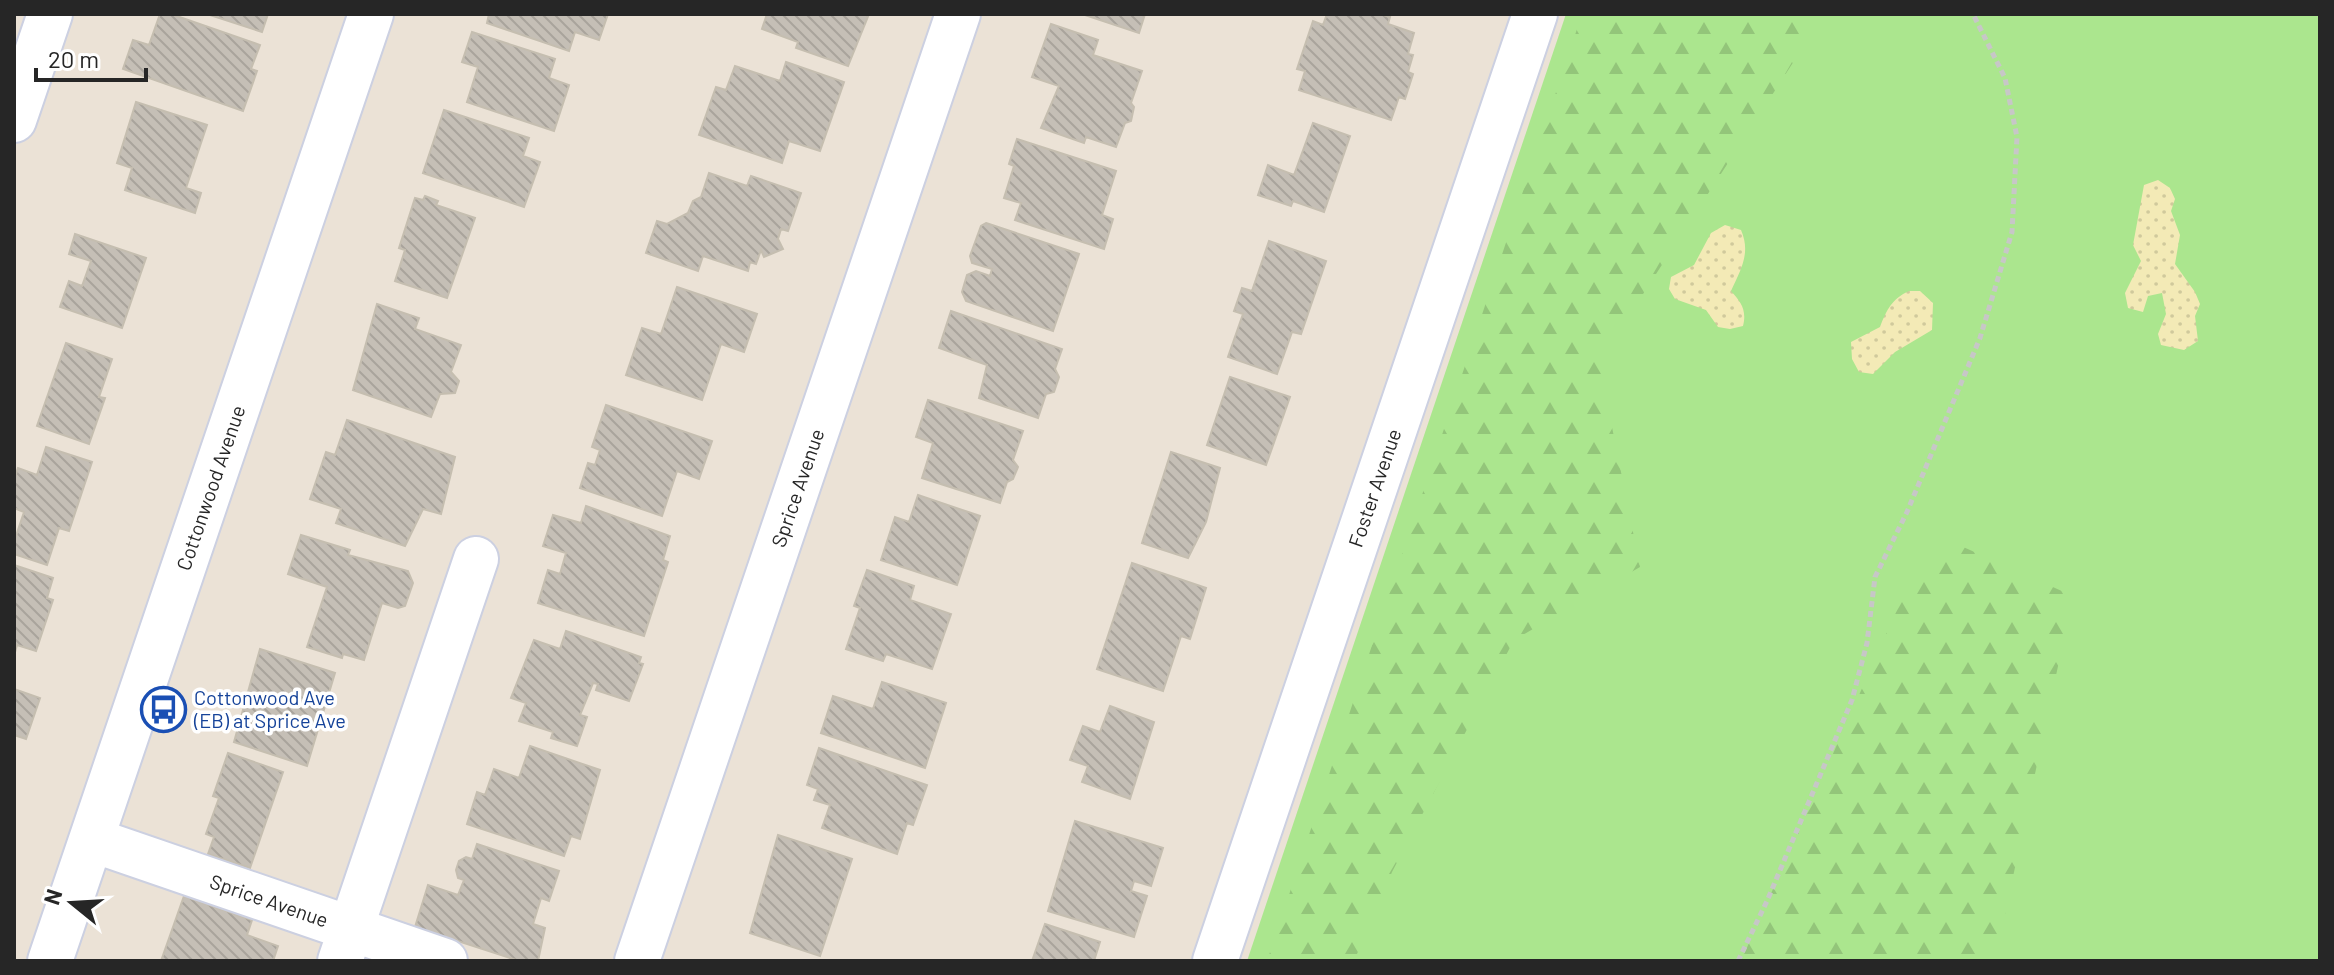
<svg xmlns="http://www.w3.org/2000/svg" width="2334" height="975" viewBox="0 0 2334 975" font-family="Barlow,sans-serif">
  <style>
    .grass { fill: #abe68e }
    .forest { fill: url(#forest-firs) }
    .sand { fill: url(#sand-dots) }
    .building { fill: url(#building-back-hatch); stroke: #c5beb0; stroke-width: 2 }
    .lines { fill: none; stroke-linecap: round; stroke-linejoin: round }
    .minor-casing { stroke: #ccd0e1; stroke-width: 48 }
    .path { stroke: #c7c7c7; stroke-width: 5; stroke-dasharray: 6 4; stroke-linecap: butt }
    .minor { stroke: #fff; stroke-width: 44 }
    .labels { text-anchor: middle; stroke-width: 7; stroke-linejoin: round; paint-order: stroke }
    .street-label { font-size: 20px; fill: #262626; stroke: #fff }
    .transit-label { font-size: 20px; fill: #164399; stroke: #fff; text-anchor: start }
  </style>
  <defs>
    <pattern id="forest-firs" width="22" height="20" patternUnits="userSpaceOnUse" patternTransform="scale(2)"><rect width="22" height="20" fill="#abe68e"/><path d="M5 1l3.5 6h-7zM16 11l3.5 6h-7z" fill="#93c57a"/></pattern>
    <pattern id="sand-dots" width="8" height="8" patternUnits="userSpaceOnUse" patternTransform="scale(2)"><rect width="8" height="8" fill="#f3eab6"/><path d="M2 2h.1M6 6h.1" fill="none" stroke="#d0c99c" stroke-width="1.8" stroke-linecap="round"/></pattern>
    <pattern id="building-back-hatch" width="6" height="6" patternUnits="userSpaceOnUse" patternTransform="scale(2)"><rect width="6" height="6" fill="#c5bfb6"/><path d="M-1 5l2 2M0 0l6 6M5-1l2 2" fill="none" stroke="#a9a49c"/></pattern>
  </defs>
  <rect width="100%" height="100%" fill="#ebe2d6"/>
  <path class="grass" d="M1566 14H2320V961H1247Z"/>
  <path class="forest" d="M1582 14H1811L1807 41 1599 362 1640 567 1514 640 1392 872 1354 961H1267Z
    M1961 546 2073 596 1995 961H1741L1911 578Z"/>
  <path class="sand" d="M2158 180 2170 188 2175 199 2171 211 2180 235 2175 264 2195 292 2200 304 2195 316 2198 341 2184 350 2161 345 2158 334 2166 314 2162 293 2148 296 2143 312 2128 308 2125 293 2141 261 2133 245 2144 185Z
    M1725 225 1741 230C1751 253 1741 269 1731 291 1741 302 1747 310 1743 326L1730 329 1718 327 1706 310 1675 299 1669 289 1671 277 1694 265 1711 233Z
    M1909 291H1920L1933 303 1932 330 1895 352 1873 374 1859 372 1852 359 1851 342 1880 327C1887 309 1892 299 1909 291Z"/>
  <path class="building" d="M160 14H171L260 45 251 69 257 71 243 111 123 69 133 40 149 45Z
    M207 14H268L262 32Z
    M489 14H608L599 40 575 32 569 51 487 23Z
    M767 14H869L848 66 796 48 798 42 762 29Z
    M1082 14H1145L1139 33Z
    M1327 14H1380L1390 17 1388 24 1414 33 1408 54 1413 55 1408 72 1413 74 1405 99 1399 97 1391 120 1299 90 1305 71 1297 69 1313 21 1323 25Z
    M1051 24 1098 40 1093 55 1142 71 1131 103 1134 107 1131 121 1125 123 1116 147 1086 137 1084 143 1041 128 1059 86 1032 77Z
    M472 32 555 59 549 78 569 85 554 131 467 102 478 67 462 62Z
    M786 62 844 82 820 151 789 141 782 163 699 135 716 87 726 90 735 66 780 81Z
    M136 102 207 125 186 188 201 193 195 213 125 190 132 168 117 163Z
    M444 110 529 138 523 156 540 162 524 207 423 173Z
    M1313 123 1350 136 1324 212 1293 201 1291 206 1258 195 1268 165 1294 175Z
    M1017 139 1116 171 1102 215 1113 219 1104 249 1015 220 1021 203 1004 198 1014 166 1009 164Z
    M709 173 747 186 751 176 801 193 788 231 781 229 778 239 783 249 764 257 761 250 756 264 750 262 748 271 703 256 698 271 646 253 657 221 667 224 688 213 693 201 701 197Z
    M425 196 438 201 436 205 475 218 447 298 395 281 405 250 399 248 415 198 423 200Z
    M986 223 1079 254 1053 331 966 301 962 292 967 275 976 271 990 276 992 269 972 263 970 256 981 226Z
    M75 234 146 258 122 328 60 307 69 281 82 286 91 261 69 254Z
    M1269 241 1326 261 1301 334 1292 332 1277 374 1228 357 1243 314 1234 311 1242 288 1252 291Z
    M677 287 757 314 744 352 721 344 702 400 626 375 642 328 661 334Z
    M377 304 419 318 415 329 461 345 451 372 459 381 455 393 440 394 431 417 353 390Z
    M951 311 1062 349 1055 369 1059 377 1054 392 1046 394 1038 418 979 398 987 365 939 348Z
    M66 343 112 359 99 397 105 398 89 444 37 426Z
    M1230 377 1290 397 1266 465 1207 445Z
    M928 400 1023 431 1013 460 1018 467 1013 479 1007 482 1000 503 922 478 933 443 916 437Z
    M606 405 712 441 699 479 677 471 662 516 580 488 588 463 595 465 600 450 592 447Z
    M347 420 455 457 441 514 423 509 405 546 336 523 341 509 310 499 326 452 335 455Z
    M46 447 92 462 69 531 59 528 47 565 14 554V542L24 512 14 508V480L18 468 37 475Z
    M1171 452 1220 468 1206 522 1188 558 1142 543Z
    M918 495 980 516 957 585 881 560 895 517 909 522Z
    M586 506 670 536 663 560 668 562 644 636 538 603 548 570 560 574 566 553 543 546 553 515 581 523Z
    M301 535 350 550 348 555 408 571 413 583 405 606 398 608 382 603 364 660 343 654 342 658 307 647 327 587 288 574Z
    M1132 563 1206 588 1190 639 1181 636 1163 691 1097 669Z
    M14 565 53 578 47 598 53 600 36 651 17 645 14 656Z
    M867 570 914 586 910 600 951 614 932 669 886 654 883 661 846 649 860 608 854 606Z
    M566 631 641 657 639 663 643 664 629 701 596 690 598 684 593 683 580 715 587 717 577 746 551 738 553 732 519 721 526 703 511 698 534 640 560 649Z
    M260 649 335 673 307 766 234 742Z
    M882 682 946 703 925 768 821 733 833 696 873 709Z
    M14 689 40 698 26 739 14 735Z
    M1110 706 1154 722 1130 799 1082 782 1088 766 1070 760 1083 726 1100 732Z
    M530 746 600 770 580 839 571 836 564 856 467 824 477 792 485 795 494 769 519 778Z
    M819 748 927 785 913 825 907 823 897 854 822 828 830 805 814 800 818 789 807 785Z
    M228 753 283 772 250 868 208 854 214 837 206 834 219 798 213 796Z
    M1075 821 1163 848 1151 886 1134 881 1131 891 1147 896 1134 937 1048 911Z
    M778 835 852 859 820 956 750 933Z
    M477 844 559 871 549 901 541 898 533 924 545 928 538 961H519L415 927 428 885 458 895 464 880 458 878 456 870 459 861 466 857 472 859Z
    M184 896 252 920 247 935 278 946 273 961H161Z
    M1045 924 1100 942 1094 961H1032Z"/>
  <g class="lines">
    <defs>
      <path id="minor" d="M14 120 50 14
        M93 840 445 961
        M50 961 371 14
        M340 961 476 559
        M637 961 958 14
        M1215 961 1535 14"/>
    </defs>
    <use href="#minor" class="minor-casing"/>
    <path class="path" d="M1738 961 1767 901 1852 700 1867 643 1875 577 1907 512 1980 338 2012 232 2017 137 2005 78 1973 14"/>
    <use href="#minor" class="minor"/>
  </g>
  <defs>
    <symbol id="bus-ring" viewBox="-11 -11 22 22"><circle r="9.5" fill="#fff" stroke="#1a4fb4" stroke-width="1.5"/><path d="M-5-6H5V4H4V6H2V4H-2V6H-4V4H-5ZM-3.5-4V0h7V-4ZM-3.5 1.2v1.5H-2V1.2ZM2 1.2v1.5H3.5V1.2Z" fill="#1a4fb4"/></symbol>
  </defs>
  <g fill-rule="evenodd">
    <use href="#bus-ring" x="138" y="684" width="51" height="51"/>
  </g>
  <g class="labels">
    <g class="street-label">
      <text transform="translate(211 488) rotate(-71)" y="7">Cottonwood Avenue</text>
      <text transform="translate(798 488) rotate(-71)" y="7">Sprice Avenue</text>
      <text transform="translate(1375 488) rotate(-71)" y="7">Foster Avenue</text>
      <text transform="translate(269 901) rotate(19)" y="7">Sprice Avenue</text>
    </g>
    <g class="transit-label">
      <text x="194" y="705">Cottonwood Ave<tspan x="194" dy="23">(EB) at Sprice Ave</tspan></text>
    </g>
  </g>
  <rect width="2334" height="975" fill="none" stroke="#262626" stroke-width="32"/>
  <g transform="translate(72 903) rotate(288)" stroke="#ffffff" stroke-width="6" paint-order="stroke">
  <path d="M0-6L14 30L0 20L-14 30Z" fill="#262626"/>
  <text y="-12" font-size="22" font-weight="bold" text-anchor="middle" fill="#262626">N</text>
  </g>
  <path d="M36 68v12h110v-12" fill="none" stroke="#262626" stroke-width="4"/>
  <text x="48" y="68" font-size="24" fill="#262626" stroke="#ffffff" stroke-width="6" paint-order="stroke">20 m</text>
</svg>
